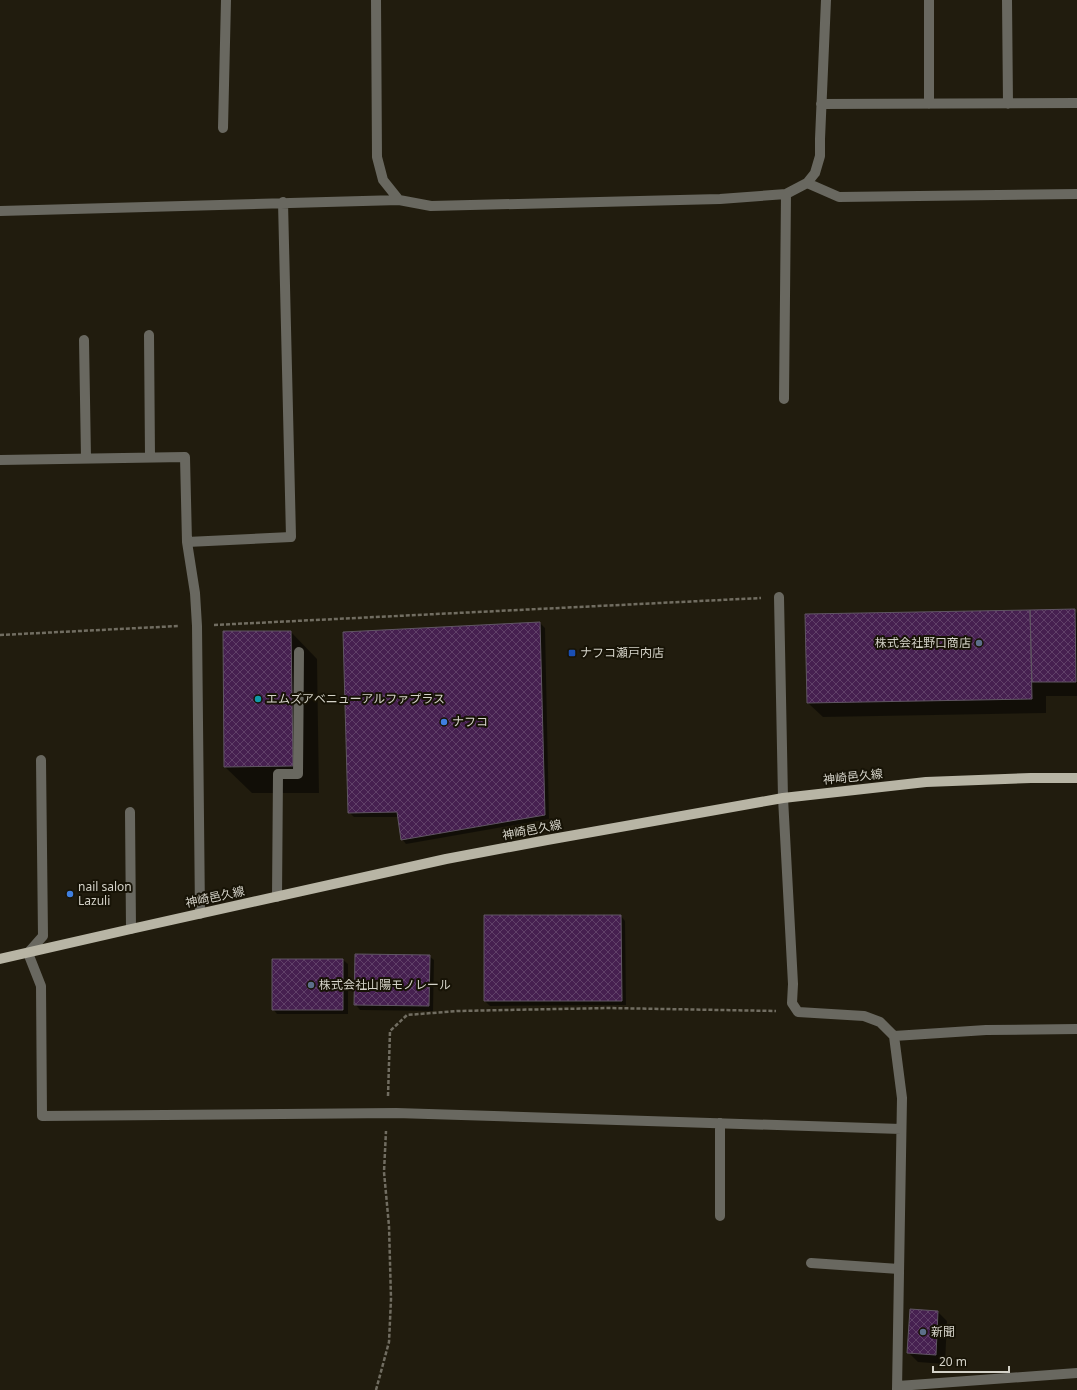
<svg xmlns="http://www.w3.org/2000/svg" width="1077" height="1390" viewBox="0 0 1077 1390" font-family="'Noto Sans','Noto Sans JP',sans-serif">
  <style>
    .shadow { fill: #0007 }
    .building { fill: url(#building-cross-hatch); stroke: #605563 }
    .lines { fill: none; stroke-linecap: round; stroke-linejoin: round }
    .path { stroke: #716d61; stroke-width: 2.5; stroke-dasharray: 4 2; stroke-linecap: butt }
    .minor { stroke: #696860; stroke-width: 10 }
    .major { stroke: #b8b5a5; stroke-width: 10 }
    .service-dot { fill: #5c6f8a; stroke: #171306; stroke-width: 1.5 }
    .transit-dot { fill: #1a4fb4; stroke: #171306; stroke-width: 1.5 }
    .culture-dot { fill: #0f9aa8; stroke: #171306; stroke-width: 1.5 }
    .shop-dot { fill: #3f7fe0; stroke: #171306; stroke-width: 1.5 }
    .labels { text-anchor: middle; stroke-width: 4; stroke-linejoin: round; paint-order: stroke }
    .poi-label { font-size: 12px; fill: #d4d2c8; stroke: #171306; text-anchor: start }
    .street-label { font-size: 12px; fill: #d4d2c8; stroke: #171306 }
  </style>
  <defs>
    <pattern id="building-cross-hatch" width="8" height="8" patternUnits="userSpaceOnUse"><rect width="8" height="8" fill="#462050"/><path d="M0 0l8 8M0 8l8-8" fill="none" stroke="#604068"/></pattern>
  </defs>
  <rect width="100%" height="100%" fill="#211c0e"/>
  <path class="shadow" d="M1074 610 1077 613V696H1046V713L823 717 808 703 806 615Z
    M540 623 545 628 549 819 406 844 402 839 399 817H354L349 812Z
    M291 632 317 659 319 793H252L225 767Z
    M621 916 625 921 626 1005 490 1006 485 1001Z
    M429 956 434 960 433 1011 360 1010 356 1005Z
    M343 960 348 964V1014H277L273 1009Z
    M938 1312 947 1321 945 1364 918 1362 908 1352Z"/>
  <path class="building" d="M1075 609 1076 682H1032L1030 610Z
    M1030 610 1032 699 807 703 805 614Z
    M540 622 545 815 401 840 397 812 348 813 343 632Z
    M223 631H291L293 766 224 767Z
    M484 915H621L622 1001H484Z
    M355 954 430 955 429 1006 354 1005Z
    M272 959H343V1010H272Z
    M910 1309 938 1311 936 1355 907 1353Z"/>
  <g class="lines">
    <path class="path" d="M214 625 761 598
      M0 635 179 626
      M388 1096 390 1031 407 1015 457 1011 608 1008 776 1011
      M376 1390 389 1342 391 1299 389 1226 384 1172 386 1131"/>
    <path class="minor" d="M376 0 377 157 383 180 399 200 431 206 720 199 786 194 807 183 815 173 820 156V139L826 0
      M929 0V104
      M1007 0 1008 104
      M821 104 1077 103
      M223 128 226 0
      M807 183 839 197 1077 194
      M0 211 399 200
      M149 335 150 457
      M84 340 86 458
      M784 399 786 194
      M0 460 185 457 187 542 291 537 283 202
      M187 542 195 593 197 626 200 914
      M779 597 783 798 793 984 792 1003 798 1012 864 1016 880 1022 894 1036 902 1098 897 1390
      M41 760 43 936 28 953 41 986 42 1116 396 1113 901 1129
      M130 812 131 929
      M277 897 278 774H298L299 652
      M894 1036 986 1030 1077 1029
      M720 1123V1216
      M811 1263 899 1269
      M898 1386 1077 1373"/>
    <path class="major" d="M0 959 131 929 446 859 547 840 783 798 926 782 1031 778H1077"/>
  </g>
  <g class="service-dot">
    <circle cx="979" cy="643" r="4"/>
    <circle cx="311" cy="985" r="4"/>
    <circle cx="923" cy="1332" r="4"/>
  </g>
  <rect class="transit-dot" x="568" y="649" width="8" height="8" rx="2"/>
  <circle class="culture-dot" cx="258" cy="699" r="4"/>
  <g class="shop-dot">
    <circle cx="444" cy="722" r="4"/>
    <circle cx="70" cy="894" r="4"/>
  </g>
  <g class="labels">
    <g class="poi-label">
      <text x="971" y="647" text-anchor="end">株式会社野口商店</text>
      <text x="580" y="657">ナフコ瀬戸内店</text>
      <text x="266" y="703">エムズアベニューアルファプラス</text>
      <text x="452" y="726">ナフコ</text>
      <text x="78" y="891">nail salon<tspan x="78" dy="14">Lazuli</tspan></text>
      <text x="319" y="989">株式会社山陽モノレール</text>
      <text x="931" y="1336">新聞</text>
    </g>
    <g class="street-label">
      <text transform="translate(853 777) rotate(-6)" y="4">神崎邑久線</text>
      <text transform="translate(532 830) rotate(-11)" y="4">神崎邑久線</text>
      <text transform="translate(215 897) rotate(-12)" y="4">神崎邑久線</text>
    </g>
  </g>
  <path d="M933 1366v6h76v-6" fill="none" stroke="#d4d2c8" stroke-width="2"/>
  <text x="939" y="1366" font-size="12" fill="#d4d2c8" stroke="#171306" stroke-width="3" paint-order="stroke">20 m</text>
</svg>
